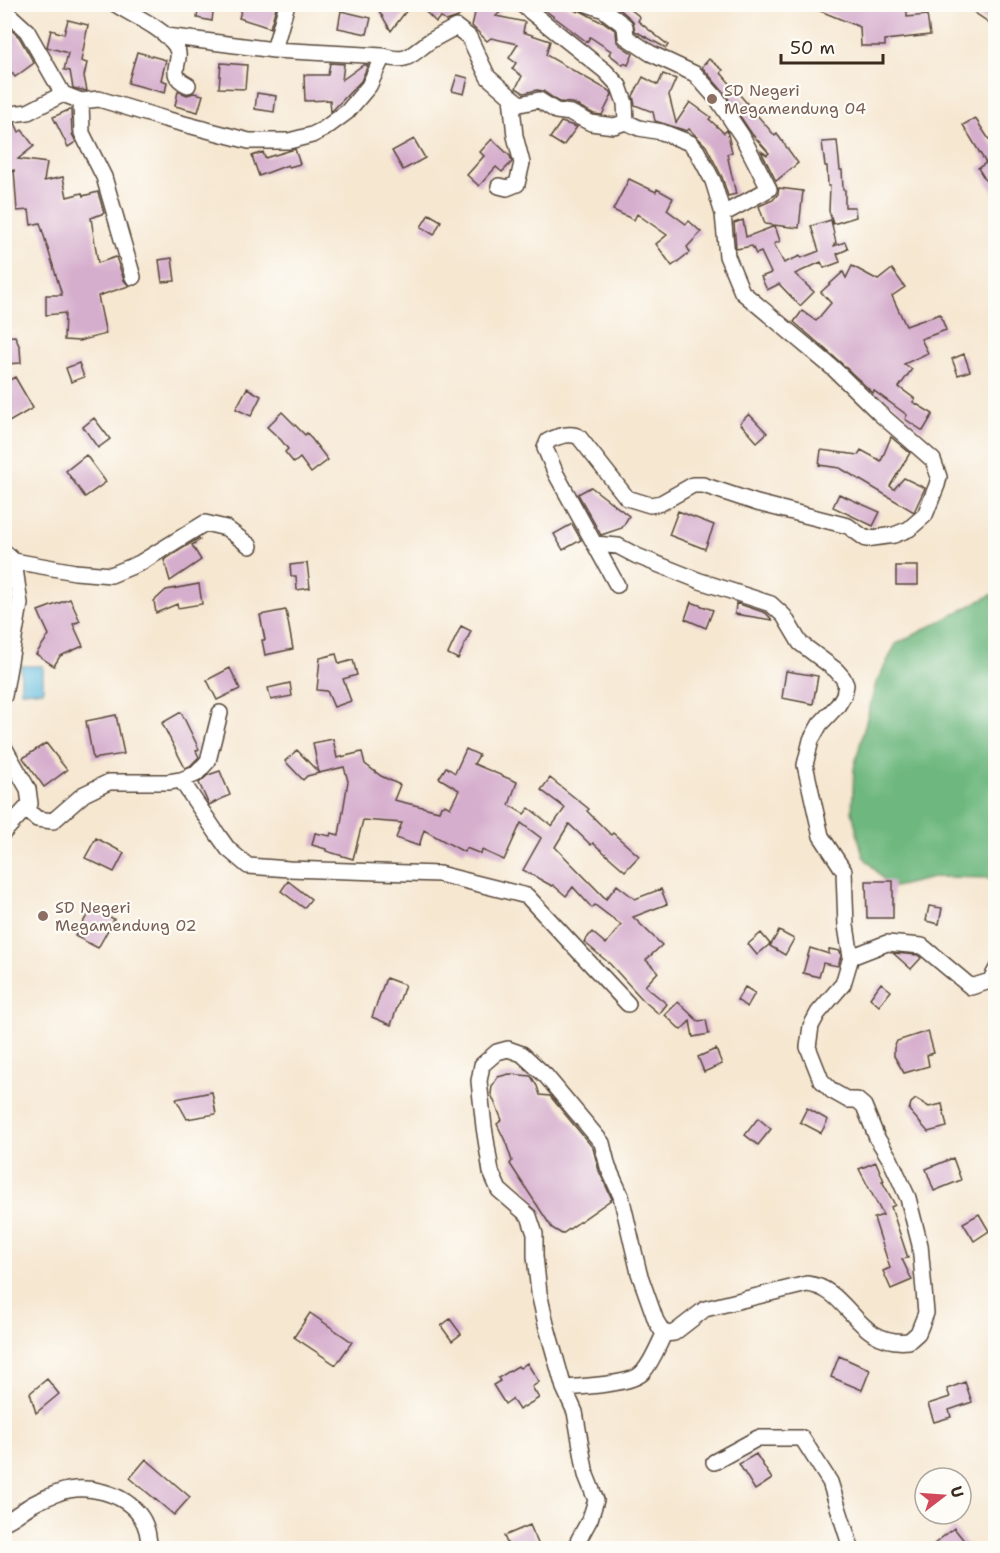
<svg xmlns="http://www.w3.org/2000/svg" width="1000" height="1553" viewBox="0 0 1000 1553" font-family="'Shantell Sans',sans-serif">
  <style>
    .forest { fill: #6eb87f; stroke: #54714e; stroke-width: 1.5 }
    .water { fill: #60bbde; stroke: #4e727e; stroke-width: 1.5 }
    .building { fill: #d6aecd }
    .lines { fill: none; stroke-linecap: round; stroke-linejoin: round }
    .minor-casing { stroke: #574639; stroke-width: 18 }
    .minor { stroke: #fff; stroke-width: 15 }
    .education-dot { fill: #8d6e63; stroke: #fdfcf7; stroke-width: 2 }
    .labels { text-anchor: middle; stroke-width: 4.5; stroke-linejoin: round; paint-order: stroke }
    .education-label { font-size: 16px; fill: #785e54; stroke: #fdfcf7; text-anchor: start }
  </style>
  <rect width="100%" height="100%" fill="#fdfcf7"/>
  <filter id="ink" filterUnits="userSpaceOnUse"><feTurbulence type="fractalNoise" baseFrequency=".0167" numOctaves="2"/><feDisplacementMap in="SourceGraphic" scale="12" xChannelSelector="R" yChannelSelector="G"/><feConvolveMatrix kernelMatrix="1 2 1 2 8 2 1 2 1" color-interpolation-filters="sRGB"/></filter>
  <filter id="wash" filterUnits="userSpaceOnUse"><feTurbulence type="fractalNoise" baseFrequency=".008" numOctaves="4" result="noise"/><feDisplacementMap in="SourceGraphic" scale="24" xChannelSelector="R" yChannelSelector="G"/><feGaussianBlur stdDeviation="1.35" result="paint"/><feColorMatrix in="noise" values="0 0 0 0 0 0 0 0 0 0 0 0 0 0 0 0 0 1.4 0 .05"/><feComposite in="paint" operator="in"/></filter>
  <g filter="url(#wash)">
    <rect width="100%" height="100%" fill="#f6e7d1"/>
    <path class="forest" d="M995 593V878L937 877 891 888 863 856 852 812 854 768 876 683 896 644Z"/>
    <path class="water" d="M21 666H43V691H21Z"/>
    <g id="blocks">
      <path class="building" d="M199 4H214L212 21 197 18Z
        M243 4H277L270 28 239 18Z
        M375 4H398L407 10 391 31Z
        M418 4H469L458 17 446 21 440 17 436 22Z
        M477 4H509L496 16 525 22 523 32 550 41 546 55 611 92 612 95 602 115 594 114 573 103 559 102 543 91 537 90 524 93 516 88 522 76 512 69 516 63 509 58 518 44 491 38 487 41 472 26Z
        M537 4H562L578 12 579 10 601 22 602 21 616 31 617 42 620 45 633 54 628 65 624 63 623 65 609 54 611 51 590 37 587 42Z
        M614 4H624L640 17 638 21 668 45 666 48 635 31 633 21Z
        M803 4 907 6V17L927 15 930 35 885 40V46H861L860 27Z
        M980 4H996V27L975 13Z
        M341 11 371 18 367 34 338 28Z
        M68 20 88 25 81 61 87 63 84 76 87 91 73 88 70 71 64 70 68 53 47 47 51 30 64 34Z
        M8 27 19 37 34 63 15 77 4 62V30Z
        M137 52 166 60 161 80 167 82 165 93 128 83Z
        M709 59 723 70 721 73 775 136 777 134 798 163 776 181 761 151 767 155 769 153 752 134 725 94 702 67Z
        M221 63 247 65 245 89 219 88Z
        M330 63 344 64 342 80 363 65H368L361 81 331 112 330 100 305 101 304 75H328Z
        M663 74 676 79 669 95 676 123 690 102 711 117 709 119 724 133 727 130 732 152 727 154 736 194 728 196 722 177 706 146 689 129 687 131 655 121 653 112 635 105 633 96 643 77 658 85Z
        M457 75 468 78 464 94 452 91Z
        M178 91 187 95 194 93 203 95 198 112 175 106Z
        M257 93 276 96 274 112 255 109Z
        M71 109 72 134 76 142 68 147 53 117Z
        M975 118 996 150V197L978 168 986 163 963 125Z
        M561 122 577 127 563 146 550 138Z
        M15 123 19 132 22 130 34 146 18 159 47 163 44 181 63 177 67 197 82 193 83 196 98 192 104 213 91 218 98 263 116 257 124 280 129 286 98 296 106 334 79 341 64 340 65 313 46 315V295H62L40 223 31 225 29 210 17 211 14 170 4 173V126Z
        M414 139 425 158 403 170 392 151Z
        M492 139 510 156 512 162 502 172 496 167 479 186 467 175 484 156 480 152Z
        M837 141 840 170H842L843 190H845V207H855L856 217 833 224 829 211 830 186H828L827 166H825L822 142Z
        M295 149 300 164 289 167 288 165 259 176 252 156 263 152 265 158Z
        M629 179 656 192 657 189 673 198 667 210 686 224 689 221 701 232 687 247 690 252 672 266 656 244 667 235 637 214 634 220 613 210Z
        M779 188 803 191 799 228 765 224 759 206 773 200 778 194Z
        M429 214 441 221 434 235 421 227Z
        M743 220 746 237 775 226 780 241 774 244 784 263 800 256 801 258 819 251 811 226 831 220 836 243 834 244V246L845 242 848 249 837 254 840 262 824 268 821 262 795 274 814 292 800 306 779 284 767 290 761 277 771 273 761 252 756 254 752 246 736 249 734 223Z
        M172 258 175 281 162 282 159 260Z
        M852 266 878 280 892 269 905 287 892 296 906 326 940 314 946 330 921 339 928 353 904 364 912 369 899 387 915 399 913 402 933 414 923 431 905 419 907 415 874 391 873 393 840 362 794 322 802 311 816 321 831 303 821 292 843 272 846 278Z
        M15 336 20 348 21 363 4 364V337Z
        M964 354 970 371 958 375 952 359Z
        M79 363 84 377 71 382 66 368Z
        M15 377 33 408 9 422 4 415V383Z
        M247 388 261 396 251 416 236 409Z
        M282 412 305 435 307 433 328 460 311 473 300 458 294 463 285 452 288 449 281 440 267 427Z
        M749 414 767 433 757 442 740 423Z
        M94 418 110 439 98 448 83 427Z
        M891 437 910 453 890 486 894 489 904 478 925 488 914 512 840 468 819 465 821 450 858 455 861 450 881 461Z
        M86 455 106 482 85 497 66 471Z
        M591 487 629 516 622 528 601 535 578 494Z
        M839 494 880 512 873 526 833 507Z
        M678 511 714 525 705 549 669 535Z
        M572 524 581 540 563 550 554 534Z
        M199 538 200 540 192 545 201 560 170 581 164 560Z
        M307 563 310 588 297 590 296 576H291L290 565Z
        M896 566H918V585H896Z
        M199 584 202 604 178 608 177 604 156 613 154 601 166 590Z
        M70 599 80 621 73 624 83 646 60 656 54 666 36 654 49 635 38 611Z
        M691 602 713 610 706 628 685 619Z
        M736 603 766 613 772 620 735 614Z
        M286 610 293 649 265 655 262 640H265L260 615Z
        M461 626 471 631 458 659 448 654Z
        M336 654 339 664 353 660 357 675 343 679 351 701 334 707 327 691 317 690 320 658Z
        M230 668 240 689 217 700 207 680Z
        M786 671 818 676 813 704 782 698Z
        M290 683 292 696 271 700 268 688Z
        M181 712 199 749 196 751 199 757 190 766 185 768 162 723Z
        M116 715 124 754 93 759 86 721Z
        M333 739 337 758 362 752 365 764 381 776 400 785 394 800 439 811 441 806 445 805 450 808 459 790 439 778 446 767 455 773 466 749 479 755 474 764 517 782 509 805 524 814 529 808 552 826 565 808 541 790 550 778 589 809 587 811 611 835 613 833 639 856 625 871 593 843 591 845 569 824 555 847 606 899 617 885 635 899 661 889 667 904 633 917 662 945 646 960 658 972 645 986 667 1004 659 1014 644 1001 610 964 584 942 592 932 606 944 621 925 595 905 592 908 573 887 566 896 553 885 552 886 523 870 541 838 521 823 504 860 482 850 481 854 466 848 464 852 424 830 419 846 396 838 402 823 363 820 353 859 326 851V849L312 845 315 833 330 836 331 833 339 835 348 781 344 767 319 773 313 743Z
        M46 743 67 770 44 787 23 758Z
        M297 750 319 773 307 776 303 780 285 761Z
        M220 771 230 795 209 805 199 783 208 775Z
        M96 838 124 853 114 872 85 858Z
        M288 881 311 899 304 908 281 891Z
        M866 881H893V918H867Z
        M929 906 942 908 939 924 926 921Z
        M92 907 114 919 98 948 75 936Z
        M779 931 794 939 785 955 770 946Z
        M761 933 770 944 757 955 748 944Z
        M810 948 829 954V949L840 951 841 956 838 966 823 963 819 977 803 973Z
        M893 953 918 955 921 958 911 969Z
        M386 978 405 985 391 1025 372 1017Z
        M881 983 891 991 879 1006 870 998Z
        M745 987 755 993 747 1007 737 1000Z
        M678 1002 698 1021 706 1020 709 1034 693 1037 690 1021 681 1030 665 1015Z
        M928 1031 934 1053 927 1055 929 1066 904 1073 894 1056V1048L897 1041Z
        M716 1049 722 1064 704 1072 698 1057Z
        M509 1074 531 1076 537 1086 540 1095 550 1096 593 1148 599 1171 612 1199 562 1234 552 1228 510 1164 512 1161 506 1143 497 1124 502 1120 491 1094 492 1086 498 1077Z
        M212 1092 216 1114 187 1119 176 1099Z
        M916 1099 929 1107 942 1104 947 1127 928 1132 909 1110 911 1103Z
        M807 1108 828 1120 821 1133 800 1122Z
        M758 1118 771 1129 758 1145 745 1135Z
        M953 1158 961 1180 934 1191 926 1169Z
        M876 1162 884 1181H882L895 1205 891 1207 908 1258 902 1259 912 1280 891 1289 883 1271 890 1268 874 1218 883 1215 859 1169Z
        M979 1214 989 1231 974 1241 963 1223Z
        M310 1313 352 1342 336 1365 294 1337Z
        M450 1319 461 1334 452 1341 441 1326Z
        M839 1356 870 1370 862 1390 831 1377Z
        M527 1363 539 1382 532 1387 539 1398 519 1410 512 1399 505 1404 493 1385 500 1381 498 1378 518 1366 520 1368Z
        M47 1379 59 1394 36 1413 30 1393Z
        M965 1382 972 1402 949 1410 951 1417 934 1422 928 1404 950 1397 947 1389Z
        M756 1454 772 1479 755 1490 739 1464Z
        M146 1459 190 1497 174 1515 130 1478Z
        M530 1525 540 1548H509L504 1536Z
        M954 1528 970 1548H929Z"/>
    </g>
  </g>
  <g filter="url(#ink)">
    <use href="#blocks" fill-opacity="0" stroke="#574639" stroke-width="1.5"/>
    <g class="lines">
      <defs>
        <path id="minor" d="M115 4C132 15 163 28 175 45 186 62 163 73 188 85
          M521 4 605 71 619 86 625 103 626 122
          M587 4 604 10 625 26 626 37 650 53 695 74 718 100 742 136 769 189 723 214
          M4 10 27 31 63 94
          M166 36 274 50 383 56C409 64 411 54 430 41 439 36 448 31 456 27L469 37 488 77 511 97 515 136 522 163 517 184 507 188 499 186
          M274 50 287 4
          M511 97 520 104 539 100 556 111 571 113 591 123 614 126 626 122 639 128 662 132 690 143 697 151 713 181 723 214 727 256 742 292 834 369 879 413 933 460 939 477 937 485 925 515 909 529 894 535 866 539 848 526 757 503 703 485H693L661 503 650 505 627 498 579 437C570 432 558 436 548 441L545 448 556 474 617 585
          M81 101 82 133 104 177 133 277
          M4 115 28 112 63 94 81 101 99 99 165 119 249 141H289L312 135 324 129 347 112 369 86 383 56
          M4 552 14 561 20 604 4 696
          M14 561 75 572 111 575 140 563 205 523 226 528 250 546
          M4 747 28 789 30 804 4 832
          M181 780 218 835 228 849 248 866 289 869 439 874 527 896 628 1004
          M26 809 37 819 53 821 84 794 109 782H168L181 780 196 774 208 761 220 713
          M851 957 887 943 922 946 971 987 990 981 996 970
          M564 1388C580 1387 634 1384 643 1372 652 1362 658 1346 664 1334
          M714 1462 758 1438H802L830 1482 851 1548
          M4 1522C14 1518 20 1512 28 1507 37 1501 48 1497 58 1493 85 1483 124 1492 141 1517 147 1526 149 1538 149 1548
          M578 1548V1541L590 1519 596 1500 586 1475 575 1412 564 1388 546 1324 539 1293 535 1256V1234L529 1216 499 1190 491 1172 484 1127 479 1081 482 1065 497 1052 508 1049 522 1054 546 1076 602 1143 608 1167 621 1196 639 1273 656 1321 664 1334 674 1333 705 1309 807 1284C850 1288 855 1347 909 1341L918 1333 926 1313 920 1245 908 1198 890 1159 877 1138 864 1106 857 1100H848L832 1091 821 1080 808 1047 811 1026 818 1013 843 984 851 957 846 926 844 871 821 836 805 765 811 740 820 724 838 705 844 695 846 685 843 678 836 670 800 643 784 616 771 604 700 581 637 556 618 546 594 544"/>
      </defs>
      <use href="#minor" class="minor-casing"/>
      <use href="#minor" class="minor"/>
    </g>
  </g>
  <g class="education-dot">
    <circle cx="712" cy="99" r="6"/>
    <circle cx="43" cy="916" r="6"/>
  </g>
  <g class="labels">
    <g class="education-label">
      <text x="724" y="96">SD Negeri<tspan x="724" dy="18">Megamendung 04</tspan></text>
      <text x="55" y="913">SD Negeri<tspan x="55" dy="18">Megamendung 02</tspan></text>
    </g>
  </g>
  <rect width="1000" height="1553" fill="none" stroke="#fdfcf7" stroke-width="24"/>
  <g transform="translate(943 1496) rotate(73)"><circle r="28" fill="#fdfcf7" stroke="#afa8a0" stroke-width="1.5"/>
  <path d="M0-4.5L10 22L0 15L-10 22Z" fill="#d1495b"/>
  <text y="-9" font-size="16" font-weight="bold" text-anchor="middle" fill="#3b2a1e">U</text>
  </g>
  <path d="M781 54v9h102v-9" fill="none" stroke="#3b2a1e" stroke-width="3"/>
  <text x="790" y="54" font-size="18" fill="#3b2a1e" stroke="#fdfcf7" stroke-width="4.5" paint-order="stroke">50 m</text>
</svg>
